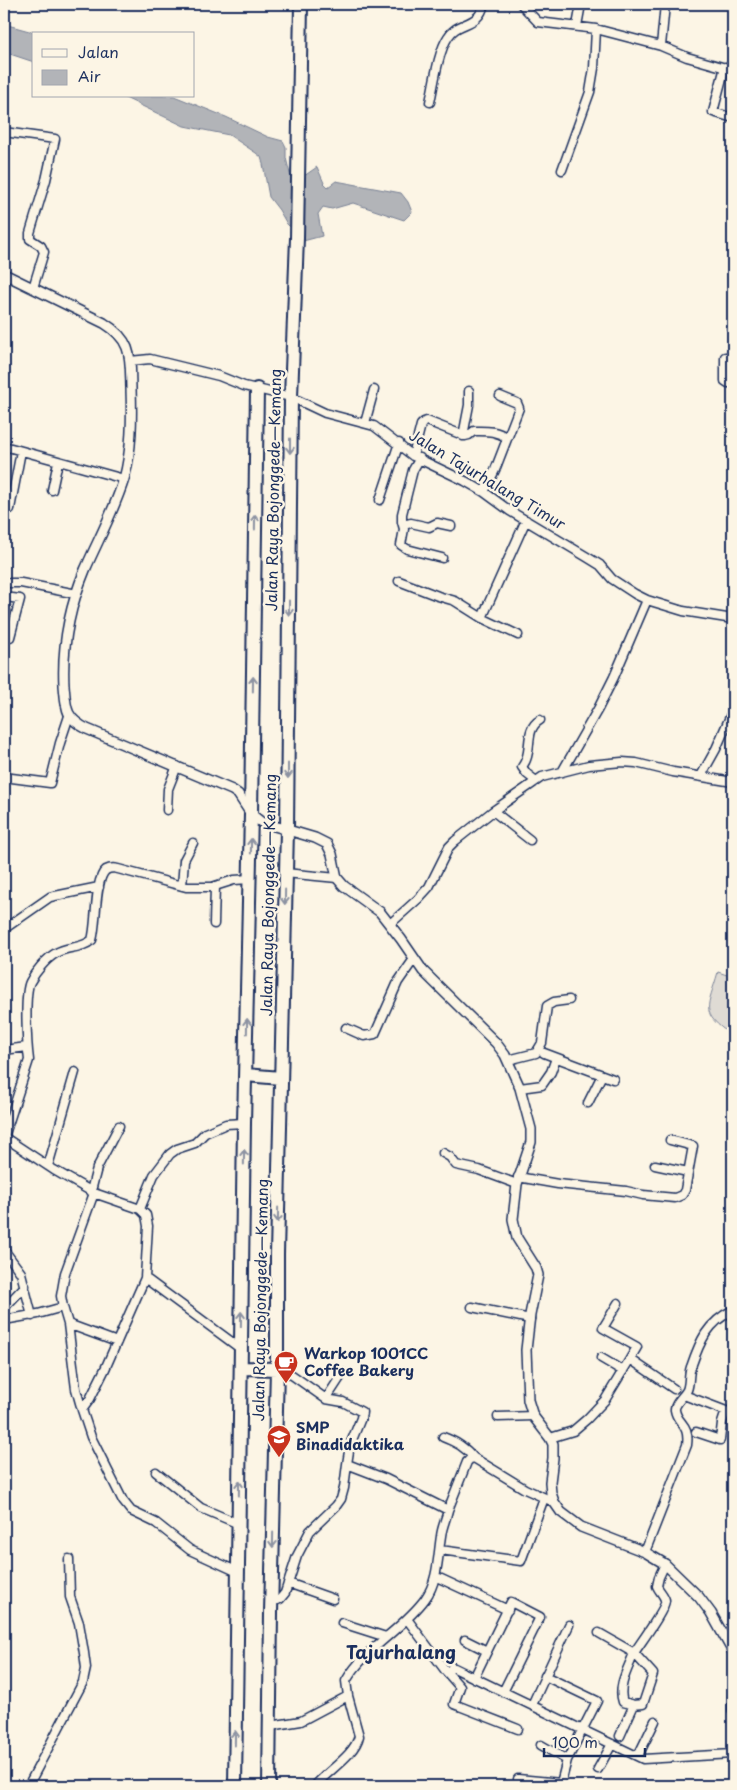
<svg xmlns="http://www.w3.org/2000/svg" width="737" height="1790" viewBox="0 0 737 1790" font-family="'Playpen Sans',sans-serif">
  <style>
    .green { fill: #dfdbd4; stroke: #7d8599 }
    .water { fill: #b2b4b8; stroke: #767f94 }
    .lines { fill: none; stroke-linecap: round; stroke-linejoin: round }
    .minor-casing { stroke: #1b2f5e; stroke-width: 11 }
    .tertiary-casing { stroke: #1b2f5e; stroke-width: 12 }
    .trunk-casing { stroke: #1b2f5e; stroke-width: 16 }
    .minor { stroke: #fcf5e5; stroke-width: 8 }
    .tertiary { stroke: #fcf5e5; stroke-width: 9 }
    .trunk { stroke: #fcf5e5; stroke-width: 12 }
    .oneway { stroke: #8c92a2 }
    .labels { text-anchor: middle; stroke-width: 5; stroke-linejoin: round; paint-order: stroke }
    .street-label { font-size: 15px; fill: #1b2f5e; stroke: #fcf5e5 }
    .poi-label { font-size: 15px; font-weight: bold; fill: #1b2f5e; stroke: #fcf5e5; text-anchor: start }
    .quarter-label { font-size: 18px; font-weight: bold; fill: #1b2f5e; stroke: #fcf5e5 }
  </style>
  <rect width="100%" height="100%" fill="#fcf5e5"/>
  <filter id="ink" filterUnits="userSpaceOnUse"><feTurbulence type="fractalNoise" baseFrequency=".02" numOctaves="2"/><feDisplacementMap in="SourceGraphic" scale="10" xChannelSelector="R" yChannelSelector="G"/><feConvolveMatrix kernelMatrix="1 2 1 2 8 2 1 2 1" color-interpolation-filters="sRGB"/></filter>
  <g filter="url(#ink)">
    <path class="green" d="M718 972 733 977V1036C698 1012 708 1008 718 972Z"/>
    <path class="water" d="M4 24 40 34H34V62L4 52Z
      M121 96H174L226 117 268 137 283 141 286 147V158L293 186 292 229 287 224 279 210 269 197 263 164 261 157 256 153 229 135 184 126Z
      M317 167 324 183 328 187 336 181 401 193 408 202 412 212 404 220 353 203 332 209 323 207 318 214 322 236 303 241 295 239 297 181Z"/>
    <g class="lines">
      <defs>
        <path id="minor" d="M521 4 538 22 596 29 661 46 687 57 733 70
          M577 26 581 4
          M661 46 665 4
          M725 67 713 112 733 118
          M430 102C434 84 438 52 448 37 458 20 479 28 484 4
          M4 132 55 139 46 180 30 233V239L41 246 44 252 33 288
          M562 170 590 92 594 68 596 29
          M732 329H733
          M733 357H725V381L728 383H733
          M130 361 150 359 219 376 244 386 291 397 325 413 374 426 413 456 465 481 484 492 510 511 587 557 600 565 612 579 635 594 647 600 683 611 733 619
          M365 423 374 390
          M463 436 469 405V391
          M4 446 124 479
          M413 456 421 425 424 422 427 421 465 436 469 435 474 431C486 431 496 430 507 438
          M420 458 413 470 402 514V522L404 529 401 545 407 549 442 558
          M52 490 58 462
          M484 492 495 470 519 408 517 403 500 396
          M380 500 399 443
          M10 509 21 451
          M403 525 411 523 429 527 437 523 451 526
          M399 581 438 596 455 601 482 618 526 520
          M4 583H21L77 594
          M4 597 20 599 10 637
          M482 618 518 635
          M562 772 598 709 614 677 647 600
          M701 776 716 749 733 710
          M4 777 50 783 60 743 69 716
          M536 781 527 774 522 767C525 763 527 758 528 752 530 740 528 727 540 720
          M167 810 168 789 177 766
          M493 811 530 840
          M285 873 337 878
          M182 886 184 860 193 843
          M214 924 215 886
          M390 924 418 899 429 887 449 847 455 841 493 811 542 777 589 765 622 762 636 763 673 772 733 782
          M4 929 50 897 99 887
          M346 1028 364 1036 375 1034 398 982 414 959
          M4 1050 27 1047
          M544 1053 613 1079
          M508 1060 536 1053 542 1043 547 1006 554 1002 569 1000
          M520 1088 542 1085 551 1072 556 1058
          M588 1103 602 1075
          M443 1153 450 1157 456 1165 479 1170 517 1184
          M655 1165 688 1172
          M48 1166 75 1072
          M518 1177 558 1184 626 1191 643 1195 675 1198 682 1195 685 1190 693 1146 670 1140
          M91 1191 97 1168 119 1126
          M94 1193 54 1170 4 1137 29 1060C27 1045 24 994 30 982 35 972 46 959 56 953 67 946 82 949 92 940 97 925 94 879 106 870 110 868 114 868 118 869L186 887H212L234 880 250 879
          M140 1209 154 1175 170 1154 177 1149 195 1143 205 1133 226 1124 244 1123
          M4 1250 21 1273 32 1316
          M145 1278 241 1349
          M618 1303 603 1328 637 1347 630 1359
          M63 1307 61 1296 65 1273 94 1193 140 1209 146 1215 148 1226 145 1278 105 1369 90 1399 82 1410
          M472 1307 530 1319
          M4 1308 25 1286
          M4 1320 38 1314 63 1307 68 1324 76 1389 82 1410 91 1437 123 1501 131 1511 156 1523 190 1550 238 1572
          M68 1324 117 1342
          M601 1358 623 1371
          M277 1369 292 1375 326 1399 343 1402 362 1412 361 1418 350 1445 347 1464 386 1479 448 1510 467 1462 470 1459 474 1458 525 1489 554 1502
          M684 1395 726 1411 722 1423 720 1440 696 1432
          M326 1399 343 1373
          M498 1417 533 1416
          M443 1437C456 1442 465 1447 474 1458
          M550 1438 573 1431 587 1419 605 1400 630 1359 674 1389
          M156 1472 201 1508 239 1524
          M440 1550 521 1561 544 1498
          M645 1552 687 1445C690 1423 677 1424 675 1410 674 1404 684 1396 687 1390 690 1383 688 1375 691 1367 700 1341 707 1323 733 1310
          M439 1578 508 1610
          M288 1583 333 1599
          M271 1602 280 1599 285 1593 297 1556 310 1531 336 1506 341 1499 344 1488 347 1464
          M407 1619 445 1670 460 1687 454 1704 518 1729
          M342 1623 386 1637
          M599 1633 634 1653C629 1667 617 1686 623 1702L631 1704 633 1707 620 1736
          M465 1640 487 1651
          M452 1667 643 1759 733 1754
          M474 1678 511 1602 540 1617 503 1692
          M532 1705 569 1625
          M633 1705 643 1704 653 1674 634 1653C639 1645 667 1607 665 1600 664 1595 659 1591 657 1586L659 1577 665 1564
          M270 1726 301 1721 348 1696
          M541 1745 567 1760
          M638 1756 655 1721
          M598 1769 612 1744
          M518 1779 561 1783 567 1760 597 1701 545 1676
          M28 1786 83 1682 86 1668 84 1653 79 1623 70 1597 69 1559
          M315 1786C327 1771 355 1755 359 1736L348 1696 346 1681C365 1648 403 1629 425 1599 438 1582 438 1555 441 1536 442 1527 446 1519 448 1510"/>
        <path id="tertiary" d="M4 274 104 323C133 341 130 357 131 388 132 418 132 450 124 479 114 511 98 540 85 570 70 606 62 647 64 685 66 708 65 718 87 729L232 790 238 794 251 814 261 822 315 838 327 844 332 854 337 878 344 886 380 912 401 939 423 971 496 1043 505 1055 520 1088 531 1129V1142L517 1184 513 1219 517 1238 536 1268 538 1275 530 1315 526 1350 528 1400 533 1416 550 1438 553 1444V1458L550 1482 551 1493 554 1502 561 1512 581 1527 645 1552 665 1564 699 1597 711 1613 733 1652
          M733 1698V1711"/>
        <path id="trunk" d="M246 1075 281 1078
          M242 1368 277 1369
          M235 1786 244 1123 251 814 257 389
          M269 1786 271 1613 277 1369V1254L287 830 291 397 297 238 301 4"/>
      </defs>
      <use href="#minor" class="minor-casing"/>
      <use href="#tertiary" class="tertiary-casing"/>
      <use href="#trunk" class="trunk-casing"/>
      <use href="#minor" class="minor"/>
      <use href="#tertiary" class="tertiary"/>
      <use href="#trunk" class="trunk"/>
    </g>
    <defs><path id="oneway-shaft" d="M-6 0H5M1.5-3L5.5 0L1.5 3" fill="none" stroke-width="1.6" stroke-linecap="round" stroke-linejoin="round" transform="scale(1.25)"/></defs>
    <g class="oneway">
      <use href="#oneway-shaft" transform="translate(290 446) rotate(90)"/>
      <use href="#oneway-shaft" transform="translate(255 522) rotate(-89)"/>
      <use href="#oneway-shaft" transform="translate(289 608) rotate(90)"/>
      <use href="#oneway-shaft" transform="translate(253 684) rotate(-89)"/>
      <use href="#oneway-shaft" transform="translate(288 771) rotate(90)"/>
      <use href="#oneway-shaft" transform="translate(251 846) rotate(-89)"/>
      <use href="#oneway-shaft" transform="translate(285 897) rotate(91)"/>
      <use href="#oneway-shaft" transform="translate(247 1026) rotate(-89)"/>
      <use href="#oneway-shaft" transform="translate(244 1157) rotate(-89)"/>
      <use href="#oneway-shaft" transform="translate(278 1215) rotate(91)"/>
      <use href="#oneway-shaft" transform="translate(241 1319) rotate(-89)"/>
      <use href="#oneway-shaft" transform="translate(239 1488) rotate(-89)"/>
      <use href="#oneway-shaft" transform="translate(273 1540) rotate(91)"/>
      <use href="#oneway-shaft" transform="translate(235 1738) rotate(-89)"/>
    </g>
  </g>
  <defs>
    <symbol id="cafe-pin" viewBox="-11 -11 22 30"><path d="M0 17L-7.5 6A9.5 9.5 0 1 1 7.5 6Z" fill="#c8321e" stroke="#fcf5e5"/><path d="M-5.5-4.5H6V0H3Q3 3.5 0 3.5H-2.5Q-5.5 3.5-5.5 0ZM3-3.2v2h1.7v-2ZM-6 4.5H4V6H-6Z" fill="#fff"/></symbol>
    <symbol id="school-pin" viewBox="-11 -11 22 30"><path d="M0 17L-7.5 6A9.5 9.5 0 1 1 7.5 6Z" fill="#c8321e" stroke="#fcf5e5"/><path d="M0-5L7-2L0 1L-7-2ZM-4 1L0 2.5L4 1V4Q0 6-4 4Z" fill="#fff"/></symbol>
  </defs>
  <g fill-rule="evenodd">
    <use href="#cafe-pin" x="272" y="1349" width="28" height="38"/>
    <use href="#school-pin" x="265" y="1423" width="28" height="38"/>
  </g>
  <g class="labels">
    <g class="street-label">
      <text transform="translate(487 480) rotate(31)" y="5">Jalan Tajurhalang Timur</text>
      <text transform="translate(274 490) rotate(-89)" y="5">Jalan Raya Bojonggede—Kemang</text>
      <text transform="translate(269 895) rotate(-89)" y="5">Jalan Raya Bojonggede—Kemang</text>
      <text transform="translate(261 1300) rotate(-89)" y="5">Jalan Raya Bojonggede—Kemang</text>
    </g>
    <g class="poi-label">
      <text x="304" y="1359">Warkop 1001CC<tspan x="304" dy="17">Coffee Bakery</tspan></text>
      <text x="296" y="1433">SMP<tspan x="296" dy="17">Binadidaktika</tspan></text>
    </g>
    <g class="quarter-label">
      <text x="401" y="1659">Tajurhalang</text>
    </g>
  </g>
  <rect width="737" height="1790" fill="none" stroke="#fcf5e5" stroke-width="20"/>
  <rect x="10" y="10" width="717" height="1770" fill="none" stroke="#1b2f5e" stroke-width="2" filter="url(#ink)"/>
  <rect x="32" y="32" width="162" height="65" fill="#fcf5e5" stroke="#a2a6af"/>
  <rect x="42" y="49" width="25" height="8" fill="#fcf5e5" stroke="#a2a6af"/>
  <text x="78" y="58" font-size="15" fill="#1b2f5e">Jalan</text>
  <rect x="42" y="70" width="25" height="15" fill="#b2b4b8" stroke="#a2a6af"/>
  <text x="78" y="82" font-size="15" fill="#1b2f5e">Air</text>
  <path d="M544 1748v8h101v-8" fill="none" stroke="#1b2f5e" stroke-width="2.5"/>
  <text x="552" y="1748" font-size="15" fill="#1b2f5e" stroke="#fcf5e5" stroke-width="4" paint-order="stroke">100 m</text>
</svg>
